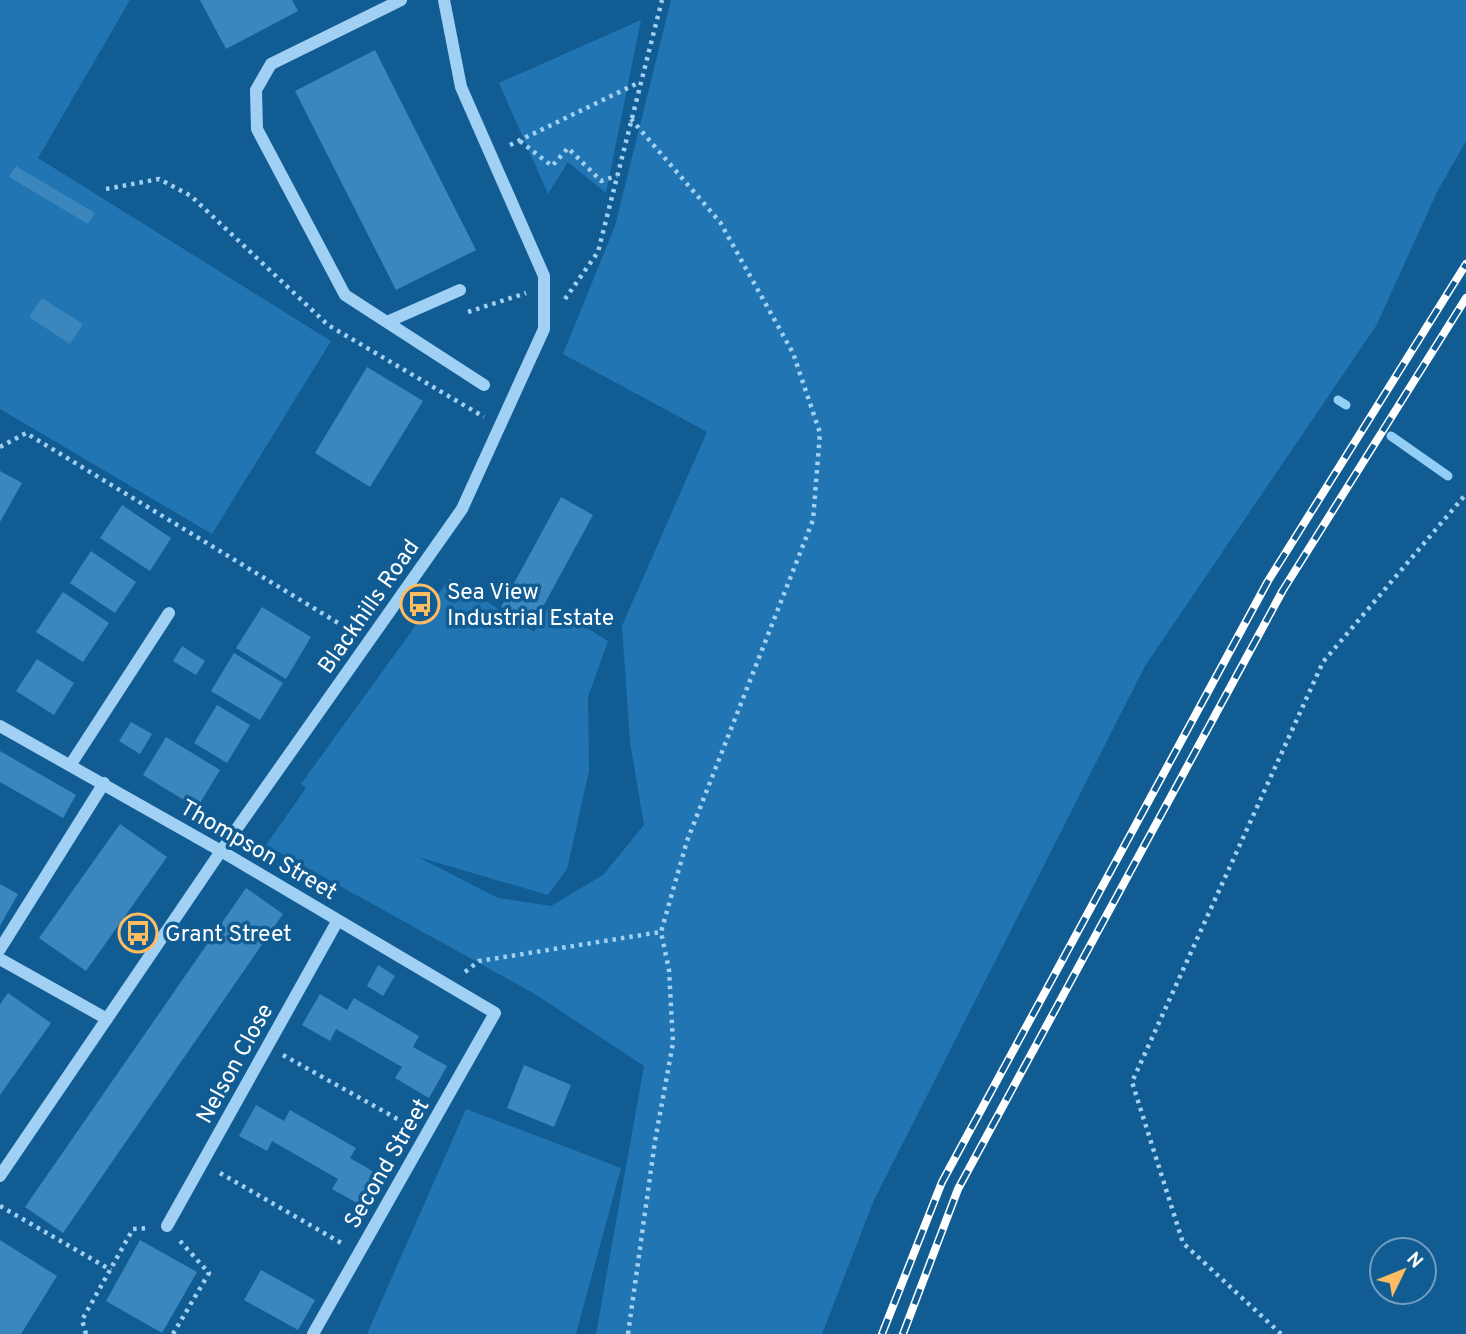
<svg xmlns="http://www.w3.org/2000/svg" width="1466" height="1334" viewBox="0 0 1466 1334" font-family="Overpass,sans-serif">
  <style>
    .green { fill: #2075b2 }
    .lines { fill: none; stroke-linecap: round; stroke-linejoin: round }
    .stream { stroke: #92cef6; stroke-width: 9 }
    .building { fill: #3a86bd }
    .path { stroke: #a0d0f3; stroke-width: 4.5; stroke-dasharray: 3.5 5; stroke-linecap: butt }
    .minor { stroke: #a0d0f3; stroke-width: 12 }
    .rail-casing { stroke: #fff; stroke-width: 8 }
    .rail { stroke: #125c94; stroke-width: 5; stroke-dasharray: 16; stroke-linecap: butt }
    .labels { text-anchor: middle; stroke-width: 7; stroke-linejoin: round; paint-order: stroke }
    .poi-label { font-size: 23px; fill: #fff; stroke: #125c94; text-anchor: start }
    .street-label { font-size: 23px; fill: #fff; stroke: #125c94 }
  </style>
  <rect width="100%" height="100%" fill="#125c94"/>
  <path class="green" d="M0 0H130L38 158 331 341 212 534 0 409Z
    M671 0H1466V141L1438 190 1376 326 1145 666 874 1200 822 1334H596L644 1066 535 994 266 845 306 788 301 784 450 578 534 632 550 605 608 641 588 697 589 771 567 869 548 895 418 857 498 898 551 906 603 875 644 825 630 742 622 626 707 432 563 354 615 226Z
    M641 20 606 193 568 162 548 194 499 83Z
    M466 1109 621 1168 576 1334H367Z"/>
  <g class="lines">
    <path class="stream" d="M1338 400 1346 405
      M1391 436 1448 476"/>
  </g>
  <path class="building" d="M200 0H292L298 11 226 49Z
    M375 50 476 250 396 290 295 91Z
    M16 166 95 213 88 224 9 177Z
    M42 298 83 324 70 344 29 317Z
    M367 367 423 401 370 487 315 453Z
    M0 471 22 483 0 522Z
    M561 497 593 515 533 625 501 607Z
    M122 505 171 538 150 571 100 538Z
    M91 551 136 582 115 613 70 583Z
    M63 592 109 623 83 662 36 632Z
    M262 607 311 637 286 679 236 648Z
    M182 646 205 661 196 675 173 661Z
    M234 653 283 683 260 720 211 691Z
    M37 659 74 683 54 715 16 691Z
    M217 705 250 725 227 763 194 743Z
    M131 722 152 734 140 754 119 741Z
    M166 737 220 770 197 808 143 775Z
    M0 751 76 795 63 818 0 782Z
    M120 824 167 857 86 971 39 938Z
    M0 884 18 894 0 926Z
    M246 888 283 914 63 1233 25 1207Z
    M378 965 395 976 383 996 367 986Z
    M8 993 51 1023 0 1095V1004Z
    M320 994 347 1010 354 998 419 1036 413 1047 447 1066 429 1098 395 1078 402 1067 336 1029 330 1041 302 1025Z
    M524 1065 571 1085 554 1127 507 1108Z
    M256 1105 284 1121 290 1110 356 1148 350 1158 383 1177 366 1208 332 1189 338 1179 272 1141 267 1151 239 1136Z
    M0 1240 57 1276 21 1334H0Z
    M140 1240 197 1272 162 1333 106 1301Z
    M261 1270 315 1300 298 1330 244 1300Z"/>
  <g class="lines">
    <path class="path" d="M520 141 552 166 568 148 601 181 617 176
      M510 145 640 82
      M106 189 159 179 191 196 328 325 484 417
      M565 299 598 252 662 0
      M468 312 526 293
      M0 447 26 433 353 632
      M465 972 479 961 661 932
      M283 1055 410 1126
      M220 1173 343 1244
      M0 1206 111 1270
      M86 1334 82 1320 133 1229 149 1228
      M173 1334 209 1273 180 1241
      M628 1334 655 1141 673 1043 669 970 661 932 687 841 813 520 820 433 793 353 720 222 631 119
      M1281 1334 1183 1243 1132 1082 1323 662 1466 494"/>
    <path class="minor" d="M401 0 271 64 256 90 257 129 345 295 484 385
      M387 322 460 290
      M0 726 221 851 495 1013 313 1334
      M71 764 169 613
      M0 949 104 783
      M0 959 107 1019
      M0 1176 221 851 462 509 544 329V276L461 87 444 0
      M167 1226 338 920"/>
    <defs>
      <path id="rail" d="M882 1334 942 1182 1268 581 1466 264
        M903 1334 958 1189 1283 590 1466 298"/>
    </defs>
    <use href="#rail" class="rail-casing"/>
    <use href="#rail" class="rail"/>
  </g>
  <defs>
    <symbol id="bus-ring" viewBox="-11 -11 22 22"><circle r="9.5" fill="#125c94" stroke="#ffbd62" stroke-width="1.5"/><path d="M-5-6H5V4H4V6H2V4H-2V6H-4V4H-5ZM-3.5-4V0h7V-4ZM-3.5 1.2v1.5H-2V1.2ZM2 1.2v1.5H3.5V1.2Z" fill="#ffbd62"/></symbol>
  </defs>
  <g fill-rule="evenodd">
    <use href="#bus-ring" x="398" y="582" width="44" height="44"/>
    <use href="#bus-ring" x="116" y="911" width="44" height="44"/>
  </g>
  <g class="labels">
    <g class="poi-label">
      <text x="447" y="599">Sea View<tspan x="447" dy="26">Industrial Estate</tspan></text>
      <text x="165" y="941">Grant Street</text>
    </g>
    <g class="street-label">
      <text transform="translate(368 606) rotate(-55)" y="8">Blackhills Road</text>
      <text transform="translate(259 849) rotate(30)" y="8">Thompson Street</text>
      <text transform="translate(234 1063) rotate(-61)" y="8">Nelson Close</text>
      <text transform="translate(386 1163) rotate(-60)" y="8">Second Street</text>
    </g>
  </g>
  <g transform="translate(1403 1271) rotate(47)"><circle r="33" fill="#125c94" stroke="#719dbf" stroke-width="2"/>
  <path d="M0-5L12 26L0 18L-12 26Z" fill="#ffbd62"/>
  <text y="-10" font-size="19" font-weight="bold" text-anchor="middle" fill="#ffffff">N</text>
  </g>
</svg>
